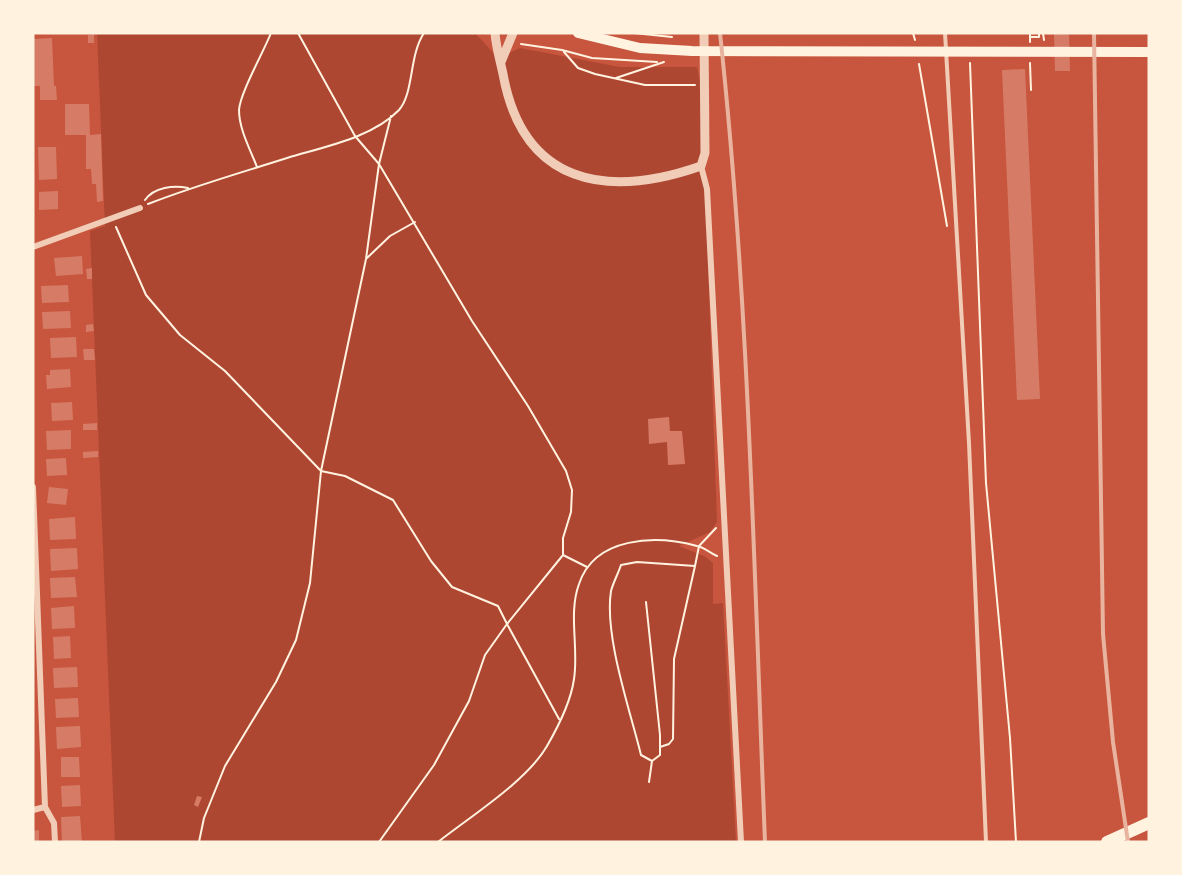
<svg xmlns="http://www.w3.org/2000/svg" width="1182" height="875" viewBox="0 0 1182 875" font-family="Quicksand,sans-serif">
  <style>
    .green { fill: #ae4732 }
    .building { fill: #d67c66 }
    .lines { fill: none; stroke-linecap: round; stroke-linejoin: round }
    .path { stroke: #fff3e0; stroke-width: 2 }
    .service { stroke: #f1ccb7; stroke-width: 4 }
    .minor { stroke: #f1ccb7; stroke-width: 6 }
    .tertiary { stroke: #f1ccb7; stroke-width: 9 }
    .secondary { stroke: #fff3e0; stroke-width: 10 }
    .motorway { stroke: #fff3e0; stroke-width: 12 }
    .rail { stroke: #e9b49f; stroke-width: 4 }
  </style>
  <rect width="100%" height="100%" fill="#c8553d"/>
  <path class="green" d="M97 33H475L498 58 520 48 620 67H697L702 90 717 522 710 532 679 546 704 556 713 563V604L723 603 736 842H115L90 231 105 226Z"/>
  <path class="building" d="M1054 33H1069L1070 71H1055Z
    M94 34V43H88V35Z
    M52 38 54 86H56L57 100H40V86H34L33 39Z
    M1025 69 1040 399 1017 400 1002 70Z
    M65 104H89L90 135 101 134 103 201 97 202 96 184H92L91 169H86V135H65Z
    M38 147H56L57 179 39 180Z
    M58 191V209L39 210V192Z
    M82 256 83 274 56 276 54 258Z
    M92 268V279H87L86 269Z
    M68 285 69 302 42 303 41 286Z
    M70 311 71 328 43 329 42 312Z
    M93 324 94 331 86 332V325Z
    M76 337 77 357 51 358 50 338Z
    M83 349H94L95 360H84Z
    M70 369 71 387 47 389 46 375H50V370Z
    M72 402 73 420 52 421 51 403Z
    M669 417 670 431H682L685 464 668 465 667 442 649 444 648 419Z
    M97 423V430H83V424Z
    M71 430V449L47 450 46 431Z
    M98 451V457L83 458V452Z
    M66 458 67 475 47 476 46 459Z
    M49 487 68 489 66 505 47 503Z
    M75 517 76 539 50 540 49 519Z
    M77 548 78 569 51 571 50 549Z
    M75 577 77 597 51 598 50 578Z
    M74 606 75 628 52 629 51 608Z
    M70 636 71 658 54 659 53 637Z
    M77 667 78 687 54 688 53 668Z
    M78 698 79 717 56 718 55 699Z
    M80 726 81 747 57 749 56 727Z
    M61 757H79L80 777H61Z
    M80 785 81 806 62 807 61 786Z
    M197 796 202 797 198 807 194 805Z
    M80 816 82 842H62L61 817Z
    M39 830V842H33V831Z"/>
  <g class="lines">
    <path class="path" d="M634 33 672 37
      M913 33 915 40
      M1030 33V42
      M1043 33 1044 40
      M1030 37H1039V33
      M521 44 562 50 592 58 657 62
      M564 52 578 68 595 74 645 85H695
      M970 63 986 483 1010 738 1016 842
      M1030 63 1031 90
      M919 64 947 226
      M616 78 664 62
      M391 116 379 164 472 321 528 406 566 471 572 490 571 512 563 538V555
      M257 167C250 149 239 129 239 110 240 93 264 51 271 33
      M145 200C154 187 174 185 188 188
      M148 204C194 186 240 173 287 158 323 147 372 138 399 110 414 93 409 55 424 33
      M116 227 146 295 180 335 225 371 321 471 345 476 393 500 431 561 452 587 498 606 507 624 485 655 469 701 434 765 379 842
      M367 258 390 236 415 222
      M646 602 660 735V755L652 761 641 755C630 710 604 636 611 591 613 583 618 574 621 565L637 562 695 566 699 546 716 528
      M559 719 507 624 563 555 587 567
      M660 747 669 744 673 739 674 659 695 566
      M649 782 652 761
      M199 842 204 818 225 766 276 682 296 640 310 583 321 471 366 259 379 164 355 136 298 33
      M438 842C471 816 527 781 547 746 558 727 571 701 574 679 579 648 568 614 579 584 595 536 656 535 697 546 704 547 710 553 717 556"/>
    <path class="service" d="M945 33 969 443 986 842"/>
    <path class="minor" d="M701 166 707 189 741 842
      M33 247 140 208
      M33 487 45 807 33 810
      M45 807 54 823 55 842"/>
    <path class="tertiary" d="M495 33C496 47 500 60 503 74 523 185 607 199 701 166L705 153 704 33
      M501 62 513 33"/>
    <path class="secondary" d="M578 33 640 48 692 51 1149 52"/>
    <path class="motorway" d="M1107 842 1149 823"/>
    <path class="rail" d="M720 33C749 302 754 572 765 842
      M1094 33 1103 634 1113 742 1128 842"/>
  </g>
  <rect width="1182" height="875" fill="none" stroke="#fff3e0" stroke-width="69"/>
</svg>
